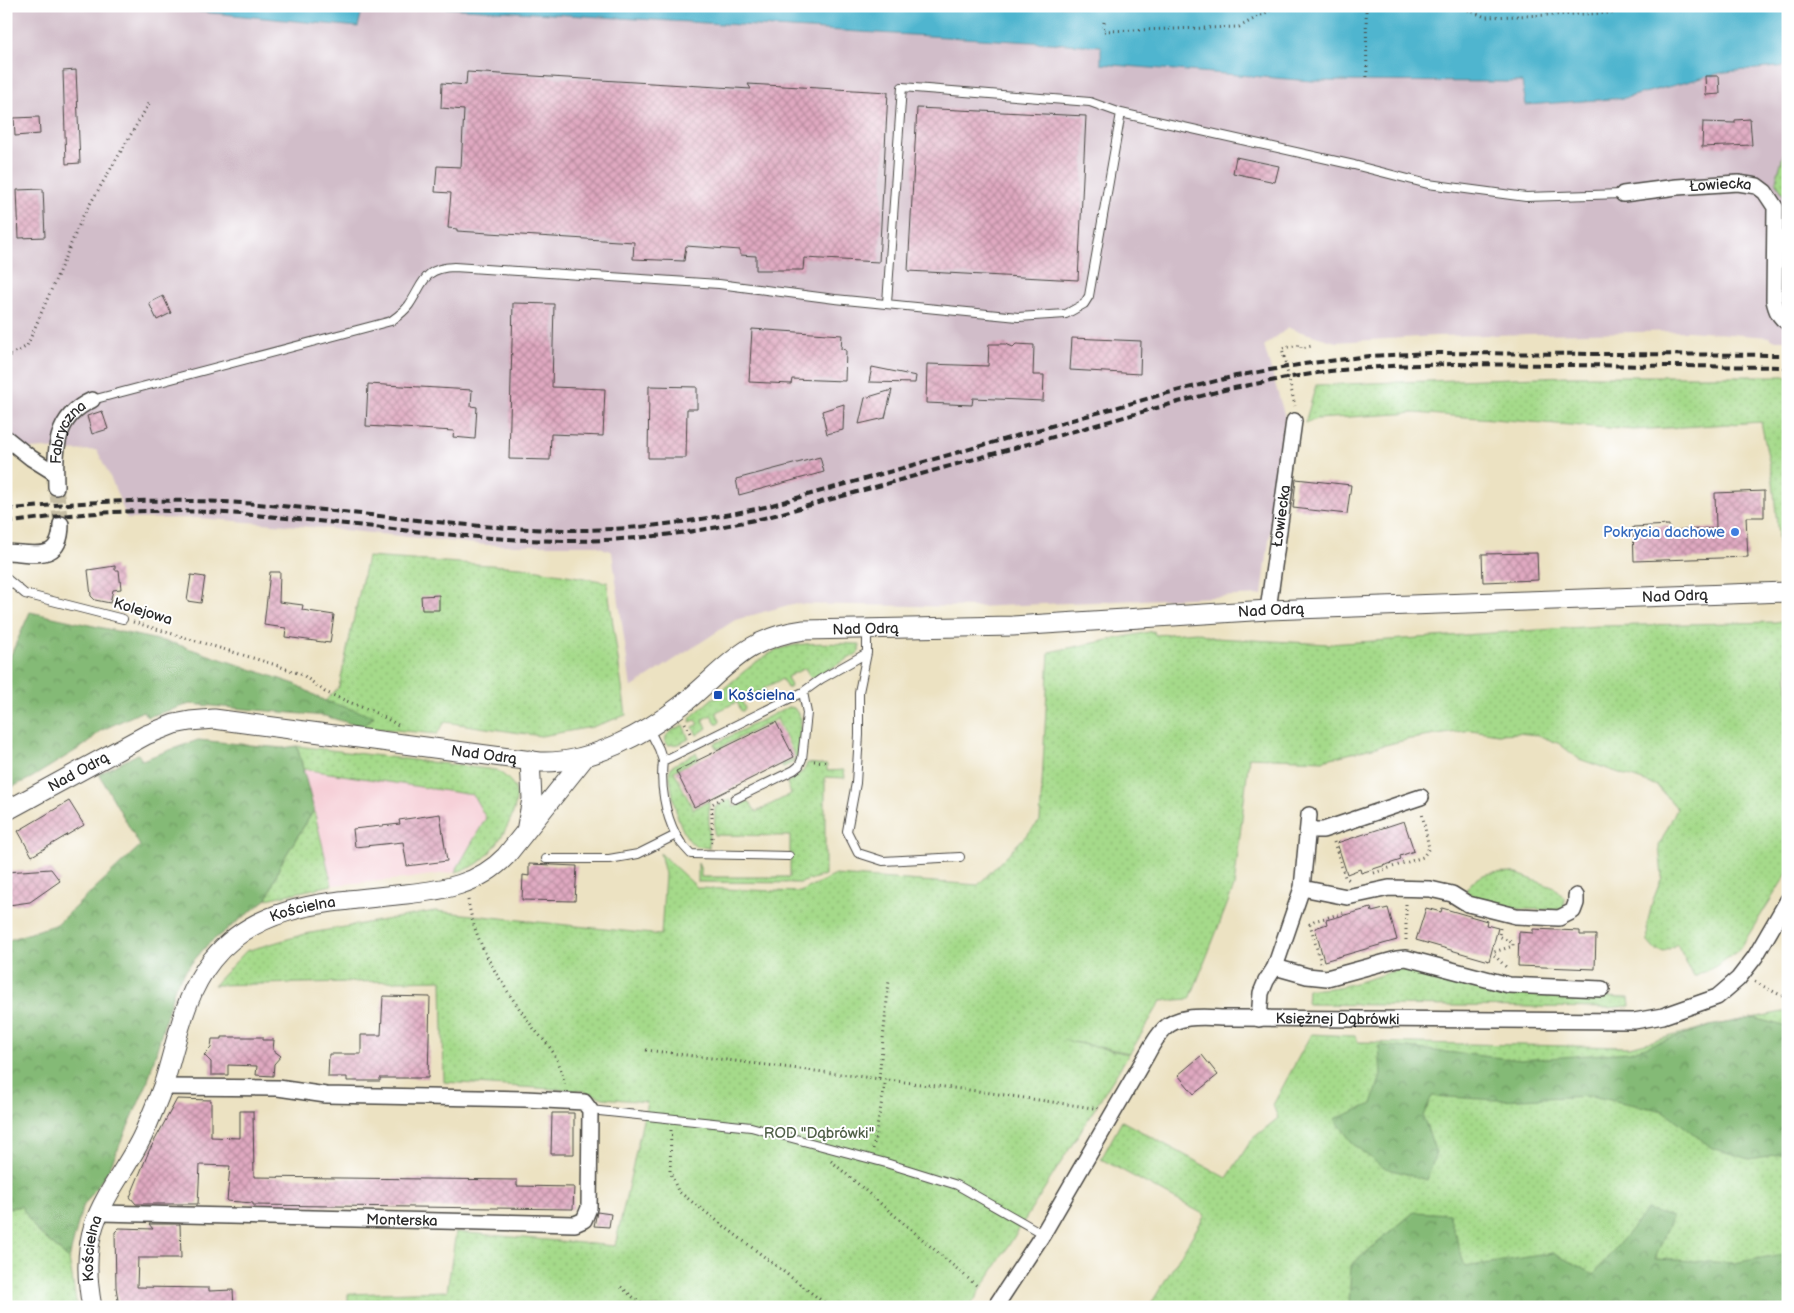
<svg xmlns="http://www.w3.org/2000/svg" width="1794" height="1313" viewBox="0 0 1794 1313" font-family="'Balsamiq Sans',sans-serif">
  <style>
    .built { fill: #f6cfd7 }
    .industrial { fill: #d1bdc9 }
    .green { fill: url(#green-dots); stroke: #68825a }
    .forest { fill: url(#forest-crowns); stroke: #587250 }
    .water { fill: #50b5cf; stroke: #3e707d }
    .building { fill: url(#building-cross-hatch) }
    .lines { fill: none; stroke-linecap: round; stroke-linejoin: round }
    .minor-tunnel { stroke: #c5bda4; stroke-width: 15; stroke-dasharray: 15 8; stroke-linecap: butt }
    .service-casing { stroke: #484642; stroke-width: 10 }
    .minor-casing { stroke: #484642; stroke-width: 18 }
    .tertiary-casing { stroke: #484642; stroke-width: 21 }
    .path { stroke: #484642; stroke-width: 3; stroke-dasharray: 1 4; stroke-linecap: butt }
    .service { stroke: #fff; stroke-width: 8 }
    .minor { stroke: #fff; stroke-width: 15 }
    .tertiary { stroke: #fff; stroke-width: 19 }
    .rail { stroke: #2b2b2b; stroke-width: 4; stroke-dasharray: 8 4; stroke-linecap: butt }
    .path-bridge { stroke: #484642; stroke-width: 3; stroke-dasharray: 1 4; stroke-linecap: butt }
    .shop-dot { fill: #3f7fe0; stroke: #fff; stroke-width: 2 }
    .transit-dot { fill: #1a4fb4; stroke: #fff; stroke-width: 2 }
    .labels { text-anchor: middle; stroke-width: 4; stroke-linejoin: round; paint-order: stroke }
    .street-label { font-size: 15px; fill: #2b2b2b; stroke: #fff }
    .shop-label { font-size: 15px; fill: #366cbe; stroke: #fff; text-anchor: end }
    .transit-label { font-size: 15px; fill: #164399; stroke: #fff; text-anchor: start }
    .park-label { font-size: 15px; fill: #506048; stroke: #fff }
  </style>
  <defs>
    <pattern id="green-dots" width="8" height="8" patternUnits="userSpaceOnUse" patternTransform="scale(1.25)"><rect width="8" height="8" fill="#a5da8a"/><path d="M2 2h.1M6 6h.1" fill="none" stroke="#8ebb77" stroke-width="1.8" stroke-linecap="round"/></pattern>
    <pattern id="forest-crowns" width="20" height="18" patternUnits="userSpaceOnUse" patternTransform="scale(1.25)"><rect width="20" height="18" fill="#84ba76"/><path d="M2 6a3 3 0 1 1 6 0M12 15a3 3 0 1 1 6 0" fill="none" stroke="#6c9761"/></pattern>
    <pattern id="building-cross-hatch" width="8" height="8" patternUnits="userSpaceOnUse" patternTransform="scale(1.25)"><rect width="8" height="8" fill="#e0a9c1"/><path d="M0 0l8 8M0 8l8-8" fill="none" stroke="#b68a9d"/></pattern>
  </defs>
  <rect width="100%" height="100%" fill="#fff"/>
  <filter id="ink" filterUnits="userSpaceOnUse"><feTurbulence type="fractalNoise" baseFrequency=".02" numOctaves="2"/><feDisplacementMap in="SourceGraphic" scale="10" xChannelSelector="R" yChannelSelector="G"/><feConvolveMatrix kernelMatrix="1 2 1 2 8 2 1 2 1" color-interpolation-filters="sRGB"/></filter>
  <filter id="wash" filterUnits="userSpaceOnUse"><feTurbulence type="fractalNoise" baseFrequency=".0096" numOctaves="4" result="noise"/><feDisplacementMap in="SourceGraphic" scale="20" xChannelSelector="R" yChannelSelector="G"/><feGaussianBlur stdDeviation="1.12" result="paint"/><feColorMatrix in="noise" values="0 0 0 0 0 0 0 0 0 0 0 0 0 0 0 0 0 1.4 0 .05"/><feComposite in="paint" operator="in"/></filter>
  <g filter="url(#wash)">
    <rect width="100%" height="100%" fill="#ece2c2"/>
    <path class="built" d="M303 769 473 795 486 818 455 872 403 879 332 885Z"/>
    <path class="industrial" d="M6 6H139L358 27 363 6H413L1101 46V64L1312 81 1522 82 1526 105 1625 98 1725 72 1788 66V340H1772L1769 337 1689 331 1437 336 1336 342 1288 328 1264 346 1285 417 1262 595 975 607 792 604 735 620 631 688 612 552 595 545H486L323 528 198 518 127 519 112 481 97 450 65 451 44 448 6 451Z"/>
    <path class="green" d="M1788 137V305L1785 300 1786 200 1776 181Z
      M1568 376H1788V570L1781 571 1773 481 1761 422 1634 430 1415 413 1316 419 1305 423 1316 385Z
      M367 557 521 567 607 582 626 715 592 727 541 736 445 722 437 734 362 727 374 717 325 701 339 687Z
      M1788 619V872L1739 950 1716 966 1694 977 1677 944 1664 952 1654 949 1648 942 1647 924 1653 900 1662 877 1659 846 1677 808 1657 786 1579 759 1558 743 1537 735 1518 733 1499 734 1471 730 1410 739 1323 760 1249 757 1234 887 1190 999 1161 1001 1130 1053 1063 1040 1129 1054 970 1307H348V1294L447 1291 456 1232 615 1246 647 1102 603 1098 584 1091 444 1082 442 980 214 985 246 951 305 934 435 911 661 935 665 874 660 853 698 888 800 892 835 875 978 885 1040 821 1049 652 1154 631 1155 635 1197 632 1214 638 1329 644 1598 626 1776 622Z
      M860 644 859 652 855 655 813 678H811L805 668 787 677 791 686 790 688H787L782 679 764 688 768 698 767 700 764 699 760 691 741 700 745 708 743 711H741L737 702 716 712 720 720 719 723H716L711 715 703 719 707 728 697 735 693 727 699 724 696 720 690 722 691 717 714 697 716 699 722 694 721 691C738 677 754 661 775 651 800 640 833 644 860 644Z
      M788 707 794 708 801 718 798 757 794 762 783 767 781 765 796 758 777 719 717 749 714 744Z
      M683 725 689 739 679 744 668 745C659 735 675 729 683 725Z
      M297 746 496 770C504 775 511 780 515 789 522 808 497 848 482 860 474 867 465 870 455 872L486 818 473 795 303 769Z
      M696 753 699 758 674 771 693 809 709 801V848L695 846C676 831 673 795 669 772L672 766Z
      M807 763 827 765V771L844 770 845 778 825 777V875L800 883 698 882V863L701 870V877H790V836L714 835 715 807 730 799 734 807 749 801 756 812 791 794 787 783C795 775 804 775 807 763Z
      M314 810 332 885 267 899 281 863Z
      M1512 872 1555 888 1565 899 1564 908 1559 910 1517 909 1471 896 1466 890C1479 871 1490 873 1512 872Z
      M1408 966 1465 987 1516 994 1629 998 1630 1006 1609 1008 1307 1004 1308 989C1342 991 1376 976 1408 966Z
      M1788 1011V1307H1149L1205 1215 1101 1159 1122 1121 1227 1178 1252 1139 1278 1118 1273 1105 1311 1034 1355 1036 1358 1042 1630 1047 1710 1026Z
      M21 1205 36 1230 69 1259 77 1307H6V1209Z"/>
    <path class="forest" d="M30 612 176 644 295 684 325 701 374 716 362 727 325 716 190 704 147 717 143 711 100 731 88 743 31 778 6 790V659H9Z
      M198 740 282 748 297 746 314 810 281 863 267 899 208 944 189 966 175 986 147 1084 108 1171 82 1208 69 1259 36 1230 21 1206 6 1209V941L57 924 140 846 99 774 138 754 142 760Z
      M1753 1018 1788 1027V1153L1749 1159 1712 1148 1664 1111 1591 1096 1497 1100 1432 1096 1423 1116 1436 1153 1427 1180 1382 1167 1353 1144 1335 1119 1372 1104 1381 1075 1379 1045 1521 1060 1630 1052 1710 1026Z
      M1647 1210 1672 1217 1655 1259 1734 1263 1788 1253V1307H1672L1668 1300 1611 1303 1603 1307H1349L1351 1265 1414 1212 1449 1214 1465 1267 1553 1253 1594 1274Z"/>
    <path class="water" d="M139 6H363L358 27Z
      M413 6H1788V66L1725 72 1625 98 1526 105 1522 82 1312 81 1101 64V46Z"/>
    <g id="blocks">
      <path class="building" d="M76 70 80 163 66 164 63 71Z
        M467 72 751 89 748 84 888 92 879 262 804 258 803 270H756V256L740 255V250L686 246 684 261 633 259 634 242 457 231V229L448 228 451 193 435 192 437 166 461 167 464 110 441 108 442 83 466 85Z
        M1705 76H1719L1720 94 1706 95Z
        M917 108 1086 116 1078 280 908 271Z
        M39 117 40 134 15 136 14 118Z
        M1750 119 1752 145 1702 147 1703 122 1735 123V120Z
        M1236 157 1279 166 1275 182 1233 173Z
        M43 189 45 237 19 238 17 190Z
        M163 296 171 313 157 320 149 303Z
        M513 303 554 304 552 387 605 389 603 436 551 434 550 460 509 459Z
        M752 329 842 335 841 349 846 350 845 381 792 379 791 384 749 382Z
        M1072 338 1141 341 1140 374 1070 370Z
        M989 344H1006L1013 347 1016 344 1034 345 1033 375H1044L1043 401 973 398 972 405 926 403 927 364 988 366Z
        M872 367 916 376 915 383 869 382Z
        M368 384 472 390 471 406 477 407 475 439 453 437 454 431 366 426Z
        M649 386 697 387V409H687L686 458H648Z
        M892 390 885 418 859 424 865 398Z
        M844 404 843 430 827 434 822 411Z
        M102 411 108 429 92 434 87 416Z
        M820 457 824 472 739 495 736 479Z
        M1296 479 1351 485 1347 514 1293 508Z
        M1764 491V517H1746L1748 557 1634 561 1633 527 1669 525 1670 531 1716 528 1715 493Z
        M1537 553 1538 580 1483 582 1482 554Z
        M115 566V570H119L121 589 113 590 110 603 95 600 91 596 88 570Z
        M270 572H280L279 602 303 605 302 610 334 615 330 643 285 637 286 628 264 625Z
        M191 575 205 577 201 603 187 601Z
        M439 595V610H422L421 596Z
        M776 722 794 757 694 807 676 771Z
        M69 801 84 825 32 856 18 831Z
        M440 814 447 861 407 866 403 842 355 847 353 829 400 824 399 820Z
        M1404 821 1414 851 1400 856 1401 860 1361 873 1360 869 1347 874 1337 843Z
        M529 864 577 866 575 901 522 900 523 875 529 876Z
        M51 869 60 881 30 902 9 905 6 890V872Z
        M1371 908 1372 912 1388 908 1397 940 1324 961 1315 928 1327 924 1326 920Z
        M1426 908 1441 912 1442 908 1487 921 1486 925 1498 928 1489 961 1416 940Z
        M1533 929 1580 931V935H1596L1595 969 1518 966 1519 932 1533 933Z
        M383 996 430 997 428 1078H380V1081H347V1077H328L329 1054H361V1035H381Z
        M222 1037H263V1040H274L273 1050 281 1056 274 1064 273 1076 256 1075 257 1066 228 1065V1075H211V1062L204 1055 211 1048 212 1039H222Z
        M1202 1055 1218 1075 1194 1094 1178 1075Z
        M177 1099 211 1100V1137L240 1138V1111H253L254 1177 517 1180V1186L574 1187 573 1209 253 1205V1203L227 1201 230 1166 200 1165 198 1204H136L130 1197 149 1151Z
        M552 1113H574V1154H551Z
        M597 1212 611 1214 609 1227 594 1226Z
        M149 1224H180L181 1258H138L137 1287 209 1288V1291L233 1290 234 1307H119L116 1287 115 1232 119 1228 153 1229Z"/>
    </g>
  </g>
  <g filter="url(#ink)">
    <use href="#blocks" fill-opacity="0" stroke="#484642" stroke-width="1"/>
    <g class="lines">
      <path class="minor-tunnel" d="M56 487 61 524"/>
      <defs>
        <path id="service" d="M887 303 902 87 1090 102 1121 113
          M92 400 391 321C398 316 404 312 409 305 424 283 423 268 454 267L719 284 835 299 1018 317 1066 314 1084 304 1089 296 1121 113 1354 165 1428 184 1526 197 1623 194
          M6 578 25 594 123 619
          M867 653 859 692V735L856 783 847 831 858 853 883 861 960 857
          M649 729 659 749 663 761
          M735 799 794 770 799 766 802 759 807 713 803 692 821 679 867 653V629
          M676 835 681 843 691 854 789 856
          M546 859H609L638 854 676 835C665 814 660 785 663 761L803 692
          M590 1110 751 1127 886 1163 957 1185 1043 1234"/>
        <g id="minor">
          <path id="s1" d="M1623 194 1677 187 1738 183 1757 186 1765 192 1775 207 1774 300C1776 310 1779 317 1788 323"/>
          <path d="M6 438 31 458 55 473"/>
          <path id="s2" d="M56 487C55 450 54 417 92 400"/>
          <path d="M6 552C35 553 61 563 61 524"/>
          <path id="s3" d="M1268 610 1294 421"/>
          <path d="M1308 830H1323L1421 797"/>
          <path d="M1302 888 1347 897 1389 888 1430 889 1452 894 1468 904 1516 916 1559 918 1573 911 1576 903V896"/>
          <path d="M1275 967 1307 976 1327 978 1397 959 1406 958 1509 985 1602 989"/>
          <path d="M1259 1019 1261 993 1266 981 1275 967 1302 888 1309 815"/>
          <path id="s4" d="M100 1213 575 1224 584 1220 589 1208 590 1110 584 1102 525 1099 326 1095 278 1088 163 1087"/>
          <path id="s5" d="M995 1307 1043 1234 1146 1056C1151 1047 1156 1037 1164 1029 1179 1013 1209 1018 1229 1018L1634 1021 1663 1016 1717 997 1738 979 1755 957 1788 900"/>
        </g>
        <g id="tertiary">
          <path id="s6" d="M6 811 146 735 174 724 190 721 214 719 540 762C590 764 645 734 683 704 726 669 744 638 804 630L1013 626 1268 610 1788 592"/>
          <path d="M527 826 532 799 530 760"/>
          <path id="s7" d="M92 1307C87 1281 86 1250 94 1225 105 1193 129 1165 143 1135 150 1119 157 1102 163 1086 177 1043 183 996 212 960 259 901 337 902 406 894 444 890 478 885 506 856L585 757"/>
        </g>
      </defs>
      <use href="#service" class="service-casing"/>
      <use href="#minor" class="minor-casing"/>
      <use href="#tertiary" class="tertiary-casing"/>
      <path class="path" d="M1366 6 1367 81
        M1459 6 1485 17 1615 13
        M1104 22 1103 31 1239 27 1278 6
        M1284 357 1282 348 1301 345V348L1312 346
        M6 358 27 346 83 216 150 102
        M133 622 276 665 303 675 325 692 376 713 398 725
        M685 723 691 735
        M814 761 828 762
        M1334 842 1345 877 1351 881
        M712 843V804L725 797
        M1374 873 1423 857 1429 848 1422 813
        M468 900C475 947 504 987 531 1025 538 1035 549 1044 554 1054 560 1064 563 1076 565 1087
        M1406 904V943
        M1500 928 1499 936 1513 943V946L1494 952V955L1507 968
        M1321 963 1310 924 1314 921 1343 913
        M1755 982 1788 999
        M646 1050 977 1091 1100 1109
        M879 1078 889 981
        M671 1130 670 1171 678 1191 830 1307
        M873 1149 886 1079
        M831 1161 977 1286
        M621 1287 645 1307"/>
      <use href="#service" class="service"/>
      <use href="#minor" class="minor"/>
      <use href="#tertiary" class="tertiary"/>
      <path class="rail" d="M6 510C79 501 151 499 224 502 344 508 463 531 583 530 645 529 705 520 765 507L1164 394 1236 376 1304 364 1370 356 1430 353 1788 355
        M6 523C78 512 152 508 225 513 338 520 452 540 566 541 634 541 701 532 768 517L1167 405 1224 390 1286 378 1330 371 1391 366 1452 364 1788 367"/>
      <path class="path-bridge" d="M1284 357 1295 406"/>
    </g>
  </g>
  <circle class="shop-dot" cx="1735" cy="532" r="5"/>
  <rect class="transit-dot" x="713" y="690" width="10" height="10" rx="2.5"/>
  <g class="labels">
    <g class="street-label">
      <text dy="5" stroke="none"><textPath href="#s1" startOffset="98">Łowiecka</textPath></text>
      <text dy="5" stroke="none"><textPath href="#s2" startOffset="58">Fabryczna</textPath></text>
      <text dy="5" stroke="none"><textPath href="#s3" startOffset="95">Łowiecka</textPath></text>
      <text dy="5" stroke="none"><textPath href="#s6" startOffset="1732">Nad Odrą</textPath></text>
      <text transform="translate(143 611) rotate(17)" y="5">Kolejowa</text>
      <text dy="5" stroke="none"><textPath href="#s6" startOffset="1328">Nad Odrą</textPath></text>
      <text dy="5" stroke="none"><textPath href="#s6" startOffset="922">Nad Odrą</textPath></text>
      <text dy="5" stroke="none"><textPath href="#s6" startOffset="502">Nad Odrą</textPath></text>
      <text dy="5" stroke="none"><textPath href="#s6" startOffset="82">Nad Odrą</textPath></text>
      <text dy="5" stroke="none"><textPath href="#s7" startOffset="481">Kościelna</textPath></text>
      <text dy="5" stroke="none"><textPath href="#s5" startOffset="502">Księżnej Dąbrówki</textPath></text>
      <text dy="5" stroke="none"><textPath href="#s4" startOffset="302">Monterska</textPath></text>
      <text dy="5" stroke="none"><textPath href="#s7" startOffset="59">Kościelna</textPath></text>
    </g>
    <g class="shop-label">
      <text x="1725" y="537">Pokrycia dachowe</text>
    </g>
    <g class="transit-label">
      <text x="728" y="700">Kościelna</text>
    </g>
    <g class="park-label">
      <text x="819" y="1138">ROD "Dąbrówki"</text>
    </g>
  </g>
  <rect width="1794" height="1313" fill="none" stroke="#fff" stroke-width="25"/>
</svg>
